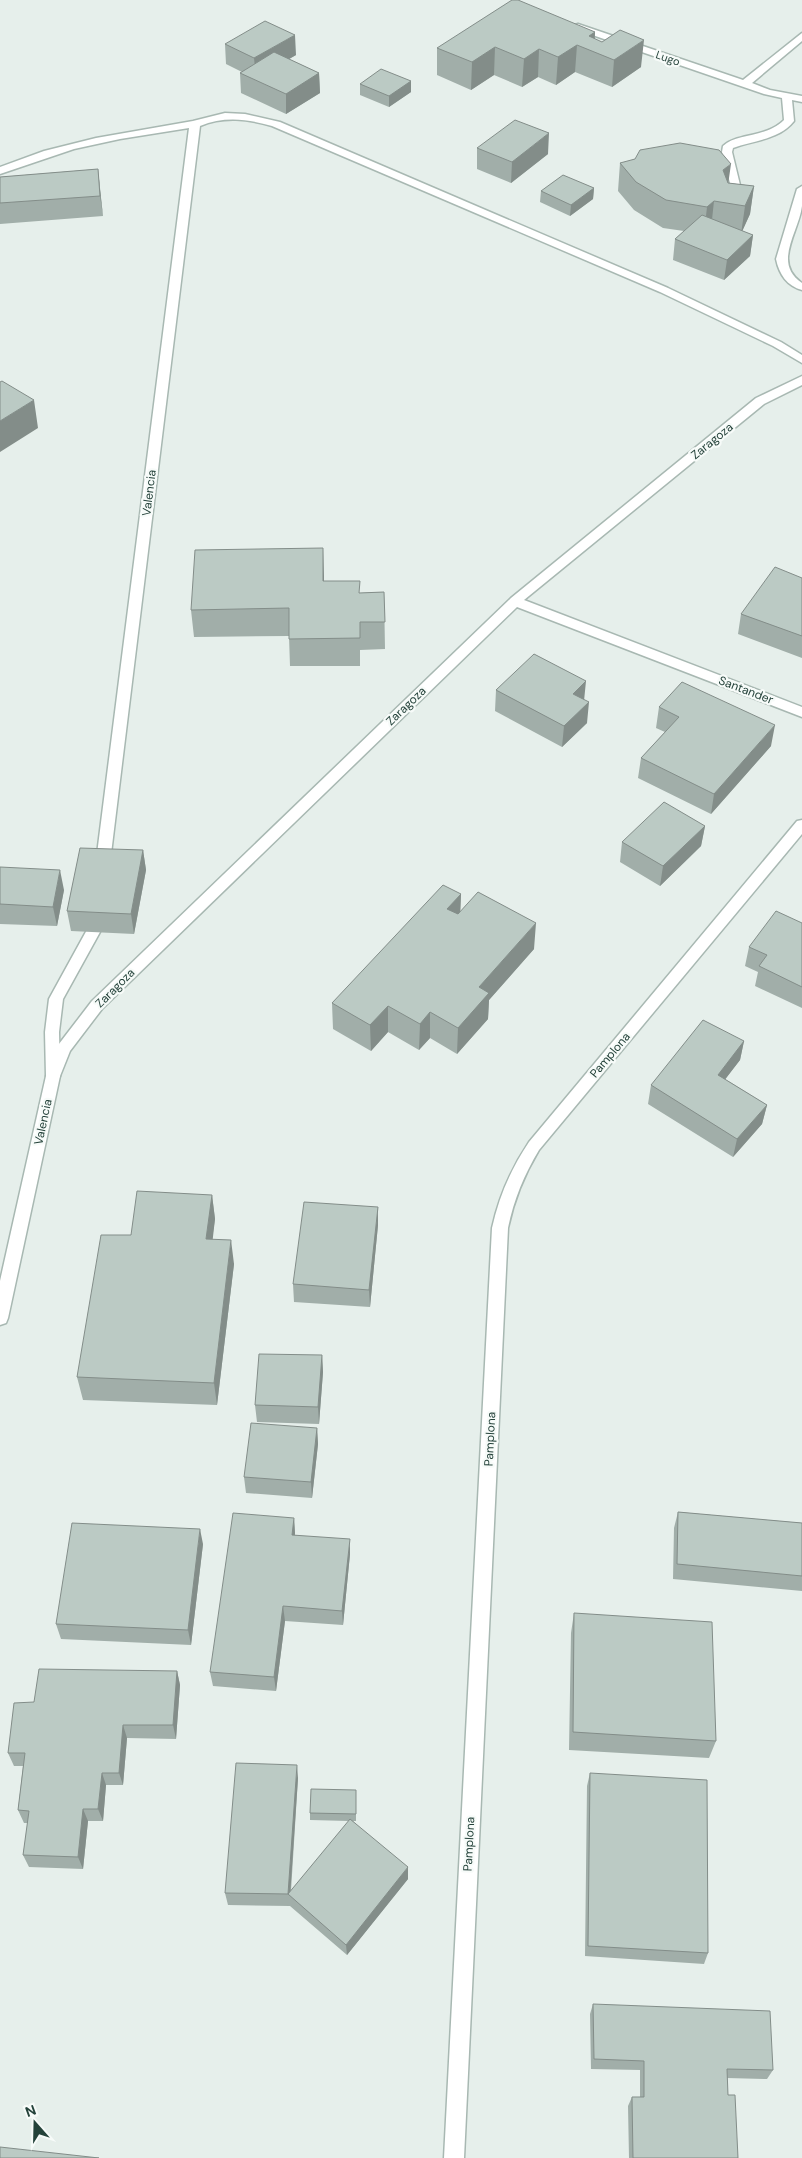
<svg xmlns="http://www.w3.org/2000/svg" width="802" height="2158" viewBox="0 0 802 2158" font-family="'DM Sans',sans-serif">
  <style>
    .lines { fill: none; stroke-linecap: round; stroke-linejoin: round }
    .service-casing { stroke: #a8b8b2; stroke-width: 3 }
    .minor-casing { stroke: #a8b8b2; stroke-width: 3 }
    .service { fill: #fff; fill-rule: evenodd }
    .minor { fill: #fff; fill-rule: evenodd }
    .wall { fill: #a1aea9 }
    .shaded-wall { fill: #838d89 }
    .building { fill: #bbcac4; stroke: #838d89 }
    .labels { text-anchor: middle; stroke-width: 4.5; stroke-linejoin: round; paint-order: stroke }
    .far-street-label { font-size: 11px; fill: #24423a; stroke: #f7fbf9 }
    .street-label { font-size: 12px; fill: #24423a; stroke: #f7fbf9 }
  </style>
  <rect width="100%" height="100%" fill="#e6efeb"/>
  <g class="lines">
    <defs>
      <path id="service" d="M225 113 245 114 280 122 668 288 781 342 802 355V363L773 346 660 292 272 126C248 119 224 116 200 126L110 862 108 866 103 867 98 866 96 862 189 128 120 139 74 149 0 174V167L44 151 96 138 193 121Z
        M93 927 98 928 100 932 63 999 59 1032 60 1076 58 1080 53 1082 48 1080 46 1076 45 1032 49 999 88 928Z"/>
      <path id="minor" d="M578 24 743 80 802 33V41L752 83 770 90 802 96V102L792 100 794 121C779 140 754 140 733 148L732 152 740 185 739 187H731L722 152 723 146C737 133 766 138 784 120L782 98 764 94 575 29V25Z
        M802 186C802 192 802 200 802 206 799 232 772 263 802 283V290C787 286 779 274 776 259L797 189Z
        M802 376V385L764 404 524 600 802 707V717L517 607 102 1009 70 1051 60 1076 8 1318 6 1323 0 1325V1281L46 1076 59 1044 92 1001 511 598 756 398Z
        M802 820V834L539 1150C524 1175 514 1199 508 1228L464 2158H444L492 1228C499 1196 511 1169 529 1142L797 821Z"/>
    </defs>
    <use href="#service" class="service-casing"/>
    <use href="#minor" class="minor-casing"/>
    <use href="#service" class="service"/>
    <use href="#minor" class="minor"/>
  </g>
  <path class="wall" d="M595 32V39L641 67 612 87 575 72 556 85 538 77 522 87 494 75 471 90 437 75V48Z
    M225 44 296 55 289 59 319 73 320 93 286 114 241 93 240 73 242 72 226 64Z
    M411 81V92L389 107 360 95V84Z
    M477 148 548 154 511 183 477 169Z
    M620 163 728 183 754 186 750 214 742 231 753 235 750 256 724 280 673 260 675 239 684 231 663 228 634 210 618 191Z
    M98 169 103 216 0 224V177Z
    M594 188 593 199 570 216 540 202 541 191Z
    M802 578V658L738 634 741 614Z
    M324 581 360 593 384 592 385 649 360 650V666H290L289 636 194 637 191 610Z
    M496 690 584 700 587 723 562 747 495 711Z
    M659 707 771 746 711 814 638 778 641 758 665 732 656 728Z
    M705 826 701 846 660 886 620 862 622 842Z
    M143 850 146 870 134 934 71 931 67 911Z
    M0 867 64 890 57 926 0 924Z
    M461 894 460 911 534 949 489 1000 488 1019 457 1054 430 1038 419 1050 388 1032 371 1051 333 1029 332 1003Z
    M802 923V1008L755 986 758 972 745 966 749 947Z
    M744 1041 740 1060 725 1079 767 1105 762 1124 733 1157 648 1104 651 1085Z
    M212 1195 215 1219 212 1239 234 1264 217 1405 83 1400 77 1377 131 1235Z
    M378 1207V1225L370 1307 294 1302 293 1284Z
    M322 1355 323 1372 319 1424 257 1422 255 1405Z
    M317 1428 318 1444 312 1498 246 1493 244 1477Z
    M678 1512 802 1523V1591L673 1579 674 1528Z
    M294 1518 295 1535 350 1554 343 1625 285 1621 276 1691 213 1686 210 1672Z
    M203 1544 191 1645 61 1639 56 1624Z
    M574 1613 716 1741 709 1758 569 1750 571 1633Z
    M177 1671 180 1685 176 1739 127 1738 123 1785H106L103 1821H88L83 1869 29 1867 23 1855 28 1823H24L18 1810 23 1766H14L8 1753 34 1702Z
    M590 1773 708 1953 704 1964 585 1956 587 1786Z
    M298 1778 291 1891 349 1821 310 1820V1813L356 1790V1821H353L408 1879 347 1955 290 1906 228 1905 225 1893Z
    M593 2004 773 2070 767 2079 727 2078 728 2095 738 2158H629L628 2106 632 2097H640V2070L591 2069 590 2014Z"/>
  <path class="shaded-wall" d="M595 32 594 51 589 36Z
    M295 35 296 55 256 78 254 58Z
    M644 40 641 67 612 87 614 60Z
    M577 45 575 72 556 85 558 57Z
    M495 47 494 75 471 90 472 62Z
    M539 49 538 77 522 87 524 59Z
    M319 73 320 93 286 114V94Z
    M411 81V92L389 107V96Z
    M549 133 548 154 511 183 512 162Z
    M731 164 727 192 723 170Z
    M98 169 100 190 103 216 100 196Z
    M754 186 750 214 741 234 745 206Z
    M594 188 593 199 570 216 571 205Z
    M714 201 711 229 704 234 707 207Z
    M753 235 750 256 724 280 727 260Z
    M34 400 38 428 0 452V421Z
    M323 548 324 576V609L323 581Z
    M586 681 584 701 573 694Z
    M589 702 587 723 562 747 564 726Z
    M775 725 771 746 711 814 714 794Z
    M705 826 701 846 660 886 663 866Z
    M143 850 146 870 134 934 131 914Z
    M60 870 64 890 57 926 53 907Z
    M461 894 460 921 447 909Z
    M536 923 534 949 489 1000 488 1019 457 1054 458 1028 479 987Z
    M388 1006V1032L371 1051 370 1025Z
    M430 1012V1038L419 1050 420 1024Z
    M744 1041 740 1060 714 1094 718 1075Z
    M767 1105 762 1124 733 1157 737 1139Z
    M212 1195 215 1219 210 1263 206 1239Z
    M378 1207V1225L370 1307 369 1290Z
    M231 1240 234 1264 217 1405 214 1383Z
    M322 1355 323 1372 319 1424 318 1407Z
    M317 1428 318 1444 312 1498 311 1482Z
    M294 1518 295 1533 293 1550 292 1535Z
    M200 1529 203 1544 191 1645 188 1630Z
    M350 1539V1554L343 1625 342 1611Z
    M283 1606 285 1621 276 1691 274 1677Z
    M177 1671 180 1685 176 1739 173 1725Z
    M123 1725 127 1738 123 1785 119 1773Z
    M297 1765 298 1778 290 1896 288 1894Z
    M102 1773 106 1785 103 1821 98 1809Z
    M83 1809 88 1821 83 1869 78 1857Z
    M408 1867V1879L347 1955 346 1945Z"/>
  <path class="building" d="M512 0H518L595 32 589 36 602 42 620 30 644 40 614 60 577 45 558 57 539 49 524 59 495 47 472 62 437 48Z
    M265 21 295 35 254 58 225 44Z
    M274 52 319 73 286 94 240 73Z
    M381 69 411 81 389 96 360 84Z
    M515 120 549 133 512 162 477 148Z
    M680 143 719 150 731 164 723 170 728 183 754 186 745 206 714 201 707 207 666 200 636 182 620 163 635 159 640 150Z
    M98 169 100 196 0 203V177Z
    M563 175 594 188 571 205 541 191Z
    M702 215 753 235 727 260 675 239Z
    M2 381 34 400 0 421V382Z
    M323 548V581H360L359 593 384 592 385 622H360V638L289 639V608L191 610 195 550Z
    M775 567 802 578V636L741 614Z
    M534 654 586 681 573 694 589 702 564 726 496 690Z
    M682 682 775 725 714 794 641 758 679 717 659 707Z
    M664 802 705 826 663 866 622 842Z
    M80 848 143 850 131 914 67 911Z
    M0 867 60 870 53 907 0 904Z
    M443 885 461 894 447 909 458 914 478 892 536 923 479 987 489 993 458 1028 430 1012 420 1024 388 1006 370 1025 332 1003Z
    M776 911 802 923V987L759 966 767 955 749 947Z
    M703 1020 744 1041 718 1075 767 1105 737 1139 651 1085Z
    M137 1191 212 1195 206 1239 231 1240 214 1383 77 1377 101 1235H131Z
    M304 1202 378 1207 369 1290 293 1284Z
    M259 1354 322 1355 318 1407 255 1405Z
    M251 1423 317 1428 311 1482 244 1477Z
    M678 1512 802 1523V1576L677 1564Z
    M233 1513 294 1518 292 1535 350 1539 342 1611 283 1606 274 1677 210 1672Z
    M72 1523 200 1529 188 1630 56 1624Z
    M574 1613 712 1622 716 1741 573 1732Z
    M39 1669 177 1671 173 1725H123L119 1773H102L98 1809H83L78 1857 23 1855 29 1811 18 1810 25 1753H8L14 1703 34 1702Z
    M236 1763 297 1765 288 1894 350 1819 408 1867 346 1945 288 1894 225 1893Z
    M590 1773 707 1780 708 1953 588 1946Z
    M311 1789 356 1790V1814L310 1813Z
    M593 2004 770 2011 773 2070 727 2069 728 2095H735L738 2158H633L632 2097H644V2061L594 2059Z
    M0 2147 99 2158H0Z"/>
  <g class="labels">
    <g class="far-street-label">
      <text transform="translate(668 58) rotate(19)" y="4">Lugo</text>
    </g>
    <g class="street-label">
      <text transform="translate(712 441) rotate(-39)" y="4">Zaragoza</text>
      <text transform="translate(149 493) rotate(-83)" y="4">Valencia</text>
      <text transform="translate(746 690) rotate(21)" y="4">Santander</text>
      <text transform="translate(406 706) rotate(-44)" y="4">Zaragoza</text>
      <text transform="translate(115 988) rotate(-45)" y="4">Zaragoza</text>
      <text transform="translate(610 1055) rotate(-50)" y="4">Pamplona</text>
      <text transform="translate(43 1122) rotate(-78)" y="4">Valencia</text>
      <text transform="translate(490 1439) rotate(-87)" y="4">Pamplona</text>
      <text transform="translate(469 1844) rotate(-87)" y="4">Pamplona</text>
    </g>
  </g>
  <g transform="translate(35 2123) rotate(340)" stroke="#f7fbf9" stroke-width="4" paint-order="stroke">
  <path d="M0-4L9 19L0 12L-9 19Z" fill="#24423a"/>
  <text y="-8" font-size="14" font-weight="bold" text-anchor="middle" fill="#24423a">N</text>
  </g>
</svg>
